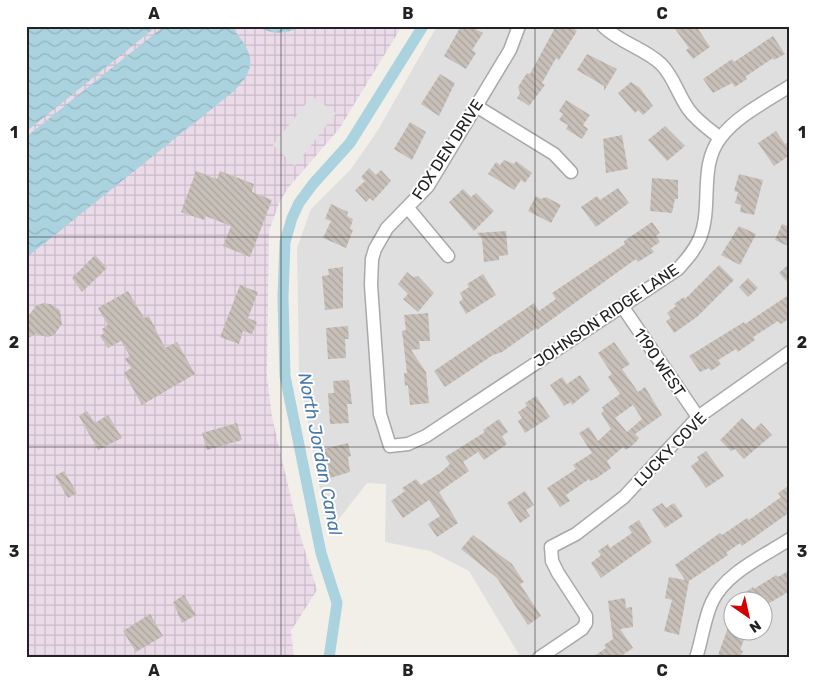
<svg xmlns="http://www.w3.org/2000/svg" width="816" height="684" viewBox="0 0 816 684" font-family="Rubik,sans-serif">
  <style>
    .residential { fill: #e0dfdf; fill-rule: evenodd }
    .industrial { fill: url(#industrial-grid) }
    .parking { fill: #e2e2e2 }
    .water { fill: url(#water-waves) }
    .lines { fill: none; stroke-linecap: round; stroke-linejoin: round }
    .canal { stroke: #aad3df; stroke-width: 11 }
    .building { fill: url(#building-back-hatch); fill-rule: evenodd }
    .street-casing { stroke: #a9a9a9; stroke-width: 15 }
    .street { stroke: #fff; stroke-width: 12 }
    .grid { fill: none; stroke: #222; stroke-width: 1; stroke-opacity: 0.55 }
    .labels { text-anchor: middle; stroke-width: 4; stroke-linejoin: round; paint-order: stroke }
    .street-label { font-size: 16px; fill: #222; stroke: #fff }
    .water-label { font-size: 18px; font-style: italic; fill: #4a7aab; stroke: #fff }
    .neatline { fill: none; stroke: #222; stroke-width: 2 }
    .grid-label { font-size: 16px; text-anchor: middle; font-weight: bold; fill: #222 }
  </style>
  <defs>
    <pattern id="industrial-grid" width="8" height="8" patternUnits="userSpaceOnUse" patternTransform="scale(1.25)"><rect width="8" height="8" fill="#ebdbe8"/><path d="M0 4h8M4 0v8" fill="none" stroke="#c9bcc7"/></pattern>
    <pattern id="water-waves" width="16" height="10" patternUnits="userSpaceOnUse" patternTransform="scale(1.25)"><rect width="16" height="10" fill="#aad3df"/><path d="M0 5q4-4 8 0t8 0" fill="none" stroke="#92b5bf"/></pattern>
    <pattern id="building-back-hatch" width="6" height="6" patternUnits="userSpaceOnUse" patternTransform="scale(1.25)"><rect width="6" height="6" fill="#c7bfb8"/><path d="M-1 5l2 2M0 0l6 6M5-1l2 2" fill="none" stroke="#aba49e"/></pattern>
  </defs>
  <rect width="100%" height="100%" fill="#f2efe9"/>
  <path class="residential" d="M437 26H790V658H521L469 571 430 551 385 542 386 484 367 483 328 533 299 372 297 248 311 209 351 169 378 130ZM734 602H764V632H734Z"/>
  <path class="industrial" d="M26 26H402L339 129 288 188 279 203 269 231 267 376 272 417 298 528 317 590 291 631 294 658H26Z"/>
  <path class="parking" d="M312 96 336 113 295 166 273 145Z"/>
  <path class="water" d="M26 26H157L26 132Z
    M164 26H231C252 52 260 65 234 91L26 258V137Z
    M257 26H301C287 35 271 35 257 26Z"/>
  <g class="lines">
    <path class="canal" d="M329 658 337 603 321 553 285 376 283 297 285 242 292 218 299 203 313 184 350 143 423 26"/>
  </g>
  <path class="building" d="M461 26H470L483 33 472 50 476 53 466 69 444 56Z
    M556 26H570L577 31 559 60 556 58 542 83 545 85 529 106 517 98 520 93 518 87 527 73 530 74Z
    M673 26H696L710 47 693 59 686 50 689 48Z
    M773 36 785 54 774 60 773 58 745 77 747 79 735 87 732 83 713 93 703 79 732 59 734 62Z
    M587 54 617 69 604 91V86L577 70Z
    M440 74 455 83 439 116 421 104Z
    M631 82 640 88 653 106 643 115 638 110 635 113 618 93Z
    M566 100 590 115 583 125 588 129 582 139 566 129 568 125 559 120 563 114 559 111Z
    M410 122 426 132 412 160 394 149Z
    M665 126 685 146 667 161 648 140Z
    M776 131 785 144 790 141V155L774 166 758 143Z
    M622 135 628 169 606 173 603 139Z
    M504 160 514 164 516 161 532 173 525 183 521 180 514 190 488 174 496 162 500 165Z
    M369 168 376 175 381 170 391 181 373 201 370 198 366 202 355 190 365 181 361 177Z
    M196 171 217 179 220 171 254 184 252 192 272 200 250 257 223 246 231 226 205 216 204 220 181 212Z
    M739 174 763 180 754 215 740 212 741 205 735 203 738 192 734 191Z
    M652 178 678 180V199H675L672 213 650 211Z
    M618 188 629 203 596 227 581 207 597 196 600 200Z
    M463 189 471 197 476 193 494 211 474 231 449 202Z
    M536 196 541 199 546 197 561 205 551 223 528 211Z
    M331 204 348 212 347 216 353 219 350 229 353 230 346 248 323 238 331 221 325 219Z
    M652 222 660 233 656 236 660 242 651 248 654 252 638 262 636 259 537 330 536 328 502 352 493 355 445 387 434 371 534 303 539 311 556 299 552 293 625 244 624 241Z
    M782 224 790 227V247L775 240Z
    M739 226 756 234 740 265 721 255Z
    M506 231 508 255 499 256V260L484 262 482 239 477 233Z
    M95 255 107 268 82 292 72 278Z
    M790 263V285L779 273Z
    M719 265 734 280 697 317 674 333 666 321 671 318 667 313 676 306 674 304 684 297 685 299Z
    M343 267V308L325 310 322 276 329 275 328 269Z
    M407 272 413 277 418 276 434 293 418 312 403 299 408 294 398 284Z
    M483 274 496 295 466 314 459 302 463 299 460 293 469 287 467 284Z
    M748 278 758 288 748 297 739 287Z
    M240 285 258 292 248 318 257 322 252 334 243 331 239 344 220 337Z
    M128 291 144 318 149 316 165 348 177 342 195 374 142 405 124 373 131 368 125 359 130 356 121 341 108 348 100 336 104 333 102 329 108 325 98 308Z
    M790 294V318L781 324 778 321 753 337 755 340 738 352 736 349 718 360 721 364 711 371 709 368 700 372 689 356 744 322 745 324Z
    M43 303 50 304 60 310 62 324 54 335 48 337 36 334 26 339V321L29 315 36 306Z
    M428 313 430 341H419L420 349 411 350 426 372 429 403 410 405 408 385 405 386 404 373H407L402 331 406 330 404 315Z
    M348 326 349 339H345L346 358 328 359 326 328Z
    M614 342 630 364 622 369 638 392 645 387 662 415 635 434 639 438 635 443 626 450 623 447 607 461 611 468 597 478 590 481 589 479 566 495 570 501 560 507 547 488 576 469 573 465 592 453 579 433 589 427 598 441 611 429 601 413 604 411 602 407 620 394 608 377 612 374 598 353ZM633 405 642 419 627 432 615 418Z
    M580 375 590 390 572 405 571 402 564 406 550 385 562 377 567 384Z
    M349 380 352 404H347L349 423 330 424 328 393H334L333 381Z
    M536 396 550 417 525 433 518 421 522 418 518 412 527 406 525 403Z
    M87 411 95 423 108 415 122 438 98 450 79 416Z
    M742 418 754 430 761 423 772 435 744 459 735 449 731 451 720 440Z
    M499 419 508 432 502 436 507 444 484 460 478 452 463 462 469 471 439 492 458 523 437 537 428 524 440 516 429 500 403 518 391 501 405 491 402 488 416 479 421 485 440 473 450 464 445 457 485 432 483 430Z
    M237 423 242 440 207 450 202 433Z
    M348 443 351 456 348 457 350 472 330 478 324 449Z
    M706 451 724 476 706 488 691 466 699 460 697 457Z
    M64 471 77 493 68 498 55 476Z
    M790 485V512L742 546 740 543 726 553 728 555 689 581 679 635 664 631 672 600 665 598 669 577 685 580 675 565 720 533 722 535 747 518 749 520 781 497 778 493Z
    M525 491 534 505 526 510 530 516 520 523 507 503Z
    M662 503 666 508 674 503 683 516 665 528 652 509Z
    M639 520 652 542 601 578 591 563 601 555 598 551 608 544 610 548 632 533 628 527Z
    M473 535 512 564 524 582 520 584 541 616 528 625 497 578 461 549Z
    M790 570V591L764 606V602H748L743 594 753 587 754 589 776 575 778 577Z
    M184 595 196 615 182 623 173 602Z
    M625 598 626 608 632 607 633 627 620 629 633 648 618 658H591L606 648 604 645 613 639 608 601Z
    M734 611V632H747L740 650 743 651 740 658H717Z
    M150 614 163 636 136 652 123 631Z"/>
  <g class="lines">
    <defs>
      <path id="street" d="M519 26 510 50 428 186 387 228 375 249 372 259 371 285 380 414 390 446 408 444 426 436 678 269C687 259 695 250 700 238 713 205 698 166 721 137 738 115 767 101 790 86
        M603 26C620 43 644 48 661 64 674 77 678 95 689 110 697 121 709 129 720 138
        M476 106 554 154 571 172
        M408 208 448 256
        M622 306 698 417
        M539 658 582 629 586 623V616L558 573 552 561 551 547 576 534 624 497 698 417 790 352
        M696 658C702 640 704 619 712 602 725 573 764 556 790 539"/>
    </defs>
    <use href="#street" class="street-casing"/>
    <use href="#street" class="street"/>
  </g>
  <path class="grid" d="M281 26V658M535 26V658M26 237H790M26 447H790"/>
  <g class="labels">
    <g class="street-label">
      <text transform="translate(447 149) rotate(-57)" y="6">FOX DEN DRIVE</text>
      <text transform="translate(606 315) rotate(-34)" y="6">JOHNSON RIDGE LANE</text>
      <text transform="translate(660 362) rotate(56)" y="6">1190 WEST</text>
      <text transform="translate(670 449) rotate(-46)" y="6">LUCKY COVE</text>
    </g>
    <g class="water-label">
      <text transform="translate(320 454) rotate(79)" y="6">North Jordan Canal</text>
    </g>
  </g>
  <rect width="816" height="684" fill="none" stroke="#ffffff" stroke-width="55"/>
  <g transform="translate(748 616) rotate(146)"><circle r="24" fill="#ffffff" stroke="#a7a7a7"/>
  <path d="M0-4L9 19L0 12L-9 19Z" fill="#d40000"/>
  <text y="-8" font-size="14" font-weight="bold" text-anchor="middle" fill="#222222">N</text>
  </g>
  <rect x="28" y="28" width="760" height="628" class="neatline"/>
  <g class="grid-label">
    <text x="154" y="19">A</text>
    <text x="408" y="19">B</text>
    <text x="662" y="19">C</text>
    <text x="14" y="138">1</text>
    <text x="802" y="138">1</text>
    <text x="14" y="348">2</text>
    <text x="802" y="348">2</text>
    <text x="14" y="557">3</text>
    <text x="802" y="557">3</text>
    <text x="154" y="676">A</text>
    <text x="408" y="676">B</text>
    <text x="662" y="676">C</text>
  </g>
</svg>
